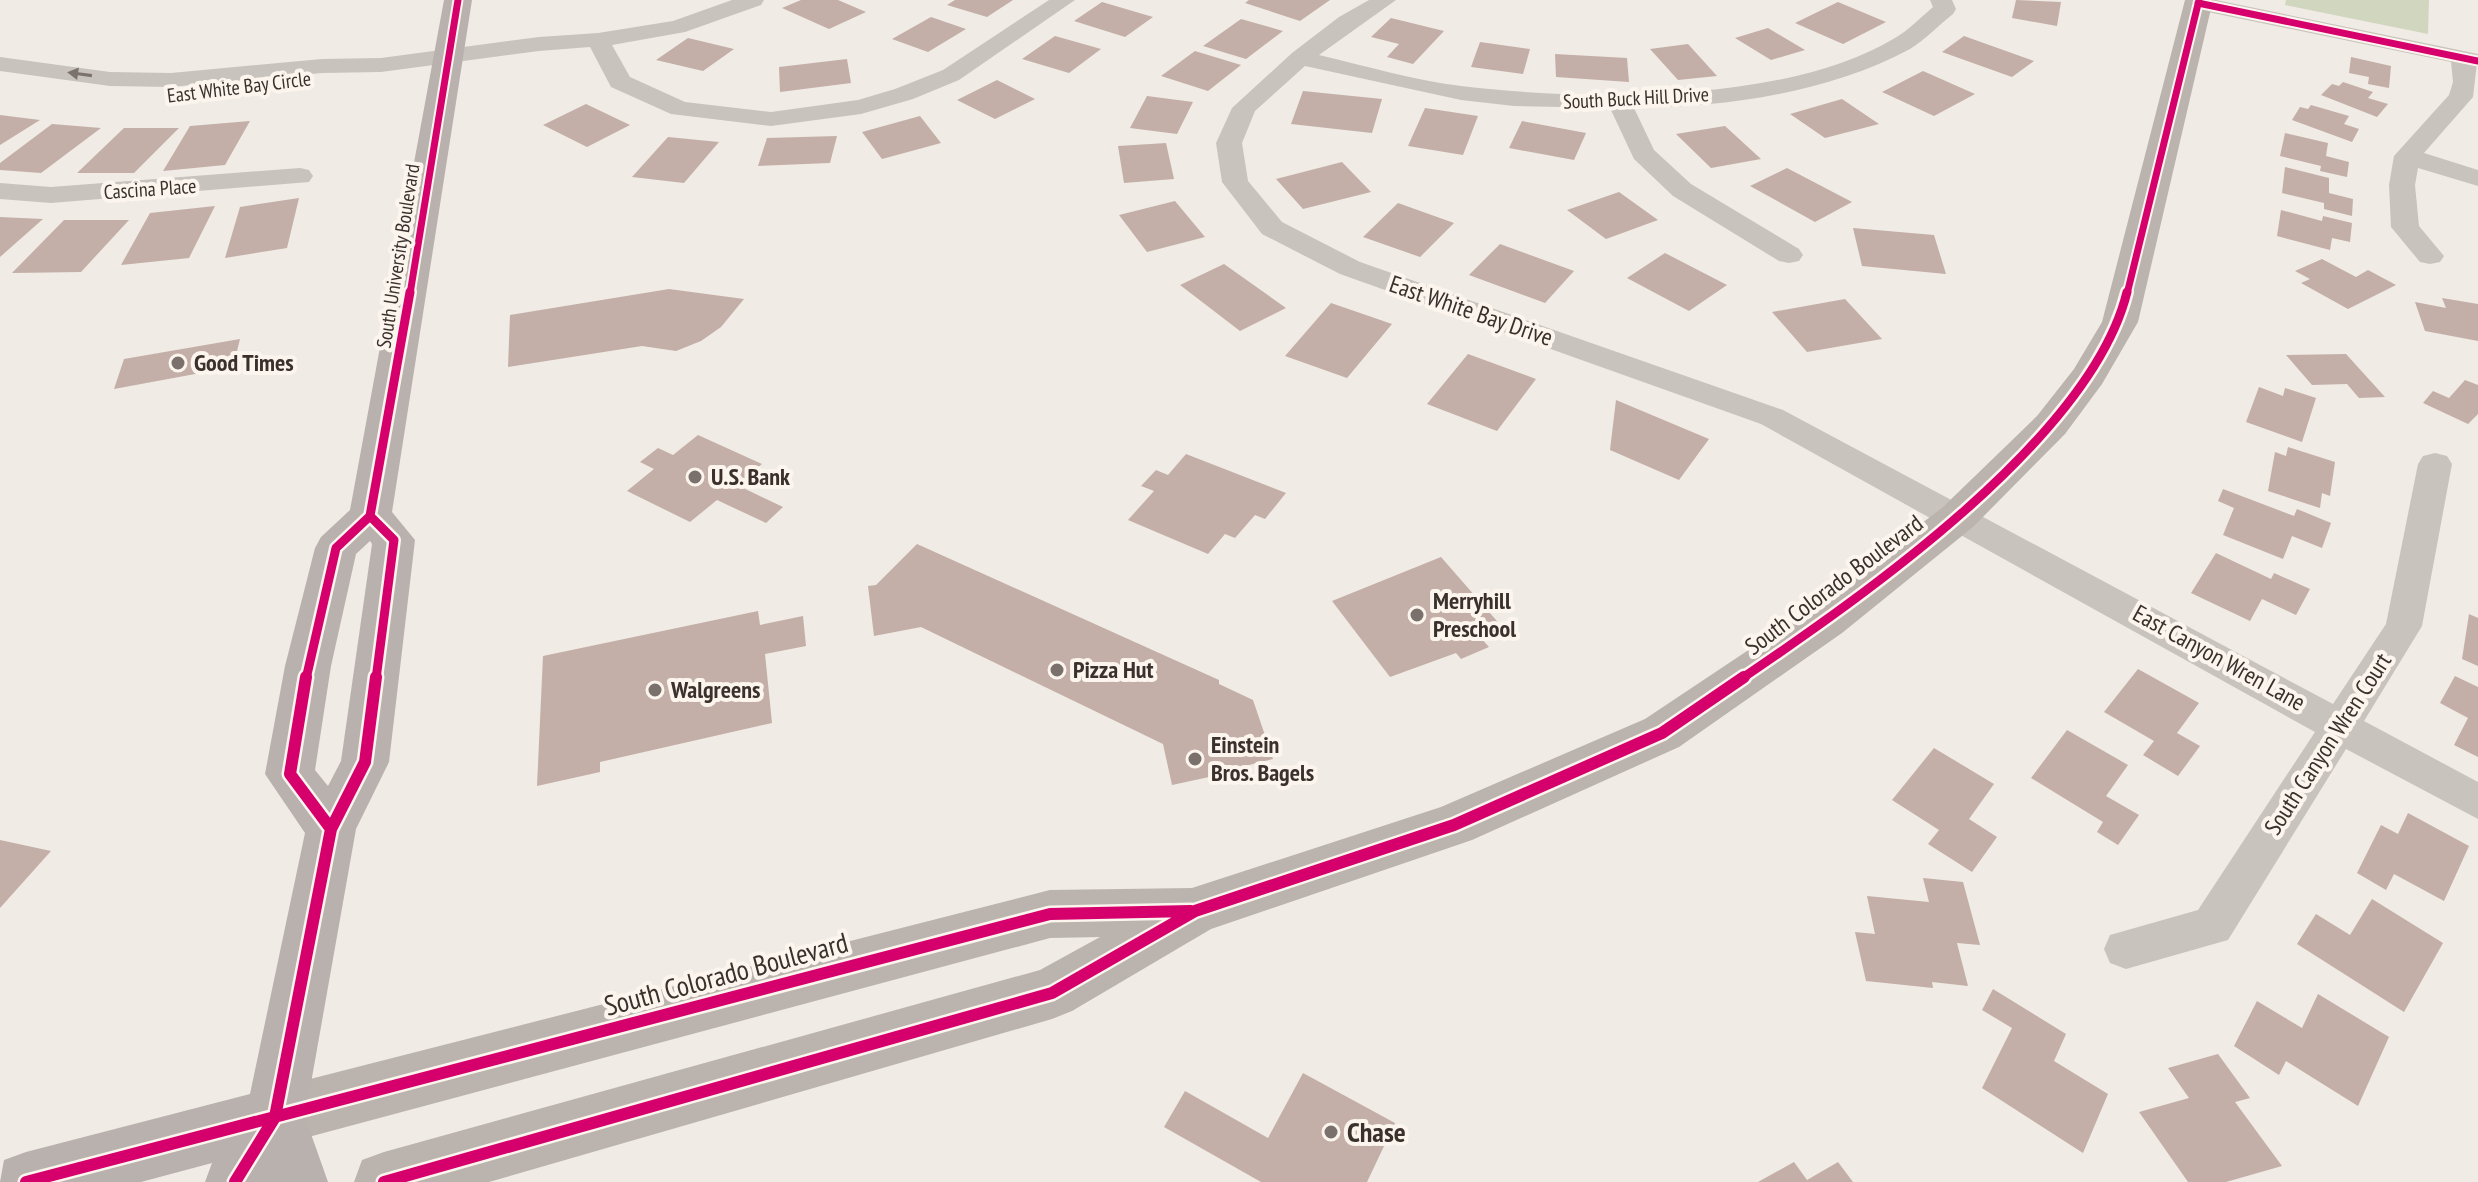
<svg xmlns="http://www.w3.org/2000/svg" width="2478" height="1182" viewBox="0 0 2478 1182" font-family="'PT Sans Narrow',sans-serif">
  <style>
    .green { fill: #d1d6bf }
    .building { fill: #c3afa7 }
    .lines { fill: none; stroke-linecap: round; stroke-linejoin: round }
    .minor { fill: #c9c3be; fill-rule: evenodd }
    .secondary { fill: #bab3ae; fill-rule: evenodd }
    .primary { fill: #b8b1ad; fill-rule: evenodd }
    .cycleway-far2-casing { stroke: #fbf5ee; stroke-width: 11 }
    .cycleway-far1-casing { stroke: #fbf5ee; stroke-width: 14 }
    .cycleway-casing { stroke: #fbf5ee; stroke-width: 17 }
    .cycleway-far2 { stroke: #d6006c; stroke-width: 7 }
    .cycleway-far1 { stroke: #d6006c; stroke-width: 9 }
    .cycleway { stroke: #d6006c; stroke-width: 12 }
    .oneway { fill: #7b726d }
    .poi-dot { fill: #7a716c; stroke: #fbf5ee; stroke-width: 3 }
    .labels { text-anchor: middle; stroke-width: 8; stroke-linejoin: round; paint-order: stroke }
    .far-street-label { font-size: 20px; fill: #3b302b; stroke: #fbf5ee }
    .street-label { font-size: 24px; fill: #3b302b; stroke: #fbf5ee }
    .poi-label { font-size: 24px; font-weight: bold; fill: #3b302b; stroke: #fbf5ee; text-anchor: start }
    .near-street-label { font-size: 28px; fill: #3b302b; stroke: #fbf5ee }
    .near-poi-label { font-size: 28px; font-weight: bold; fill: #3b302b; stroke: #fbf5ee; text-anchor: start }
  </style>
  <rect width="100%" height="100%" fill="#f0ebe5"/>
  <path class="green" d="M2286 0H2429L2428 34 2285 5Z"/>
  <path class="building" d="M801 0H838L866 12 829 29 782 8Z
    M955 0H1013L987 17 947 5Z
    M1249 0H1330L1300 21 1245 3Z
    M2016 0 2061 2 2057 26 2012 18Z
    M1102 2 1153 17 1125 37 1074 21Z
    M1838 2 1886 22 1843 44 1795 23Z
    M931 17 966 29 928 52 892 39Z
    M1391 18 1444 31 1413 64 1387 57 1399 44 1371 37Z
    M1241 19 1283 31 1246 59 1203 46Z
    M1768 28 1805 50 1771 60 1735 38Z
    M1055 36 1101 49 1069 73 1022 59Z
    M1964 36 2034 61 2012 77 1942 52Z
    M688 38 734 49 703 71 656 60Z
    M1480 42 1530 49 1523 74 1471 67Z
    M1688 44 1717 76 1678 80 1650 49Z
    M1195 51 1241 65 1208 91 1161 76Z
    M1555 54 1627 58 1629 82 1556 77Z
    M2351 57 2391 66 2389 88 2368 84 2369 77 2349 73Z
    M847 59 851 83 780 92 779 67Z
    M1923 71 1975 94 1934 116 1882 92Z
    M997 80 1035 99 995 119 957 100Z
    M2343 82 2373 92 2368 98 2388 104 2377 117 2321 95 2332 84 2339 86Z
    M1303 91 1382 99 1372 133 1291 124Z
    M1147 96 1193 102 1177 134 1130 128Z
    M1842 99 1879 124 1825 138 1790 114Z
    M586 104 630 125 587 147 543 125Z
    M2311 105 2349 116 2344 124 2359 129 2352 142 2292 120 2300 107 2308 109Z
    M1425 108 1478 116 1463 155 1408 146Z
    M0 115 40 120 0 145Z
    M920 116 941 143 882 159 862 132Z
    M250 121 225 165 163 171 190 126Z
    M1522 121 1586 133 1574 160 1509 148Z
    M52 124 101 128 41 173 0 170V163Z
    M1725 126 1761 159 1711 168 1676 134Z
    M124 128H179L134 173H77Z
    M2285 133 2328 143 2326 156 2349 162 2347 177 2320 171 2321 166 2280 156Z
    M837 136 830 163 758 166 767 138Z
    M668 137 719 142 684 183 632 177Z
    M1166 143 1174 179 1124 183 1118 146Z
    M1342 162 1371 192 1303 209 1276 179Z
    M2285 167 2329 178V193L2353 199 2352 216 2324 209V203L2282 193Z
    M1787 168 1852 202 1815 222 1750 186Z
    M1619 192 1658 220 1606 239 1567 210Z
    M299 198 287 248 225 258 240 207Z
    M1175 201 1205 237 1147 252 1119 215Z
    M1398 203 1454 223 1420 257 1363 237Z
    M215 206 189 258 121 265 150 213Z
    M2281 210 2322 221 2323 216 2352 223 2350 242 2332 238 2330 250 2277 236Z
    M0 217 43 219 0 257Z
    M64 220H129L81 272 12 273Z
    M1853 228 1934 235 1946 274 1862 266Z
    M1500 244 1574 271 1545 303 1469 275Z
    M1665 253 1727 285 1689 311 1627 278Z
    M2322 259 2356 277 2368 270 2396 285 2348 309 2301 283 2310 279 2295 271Z
    M1224 264 1286 308 1240 331 1180 285Z
    M669 289 744 299 721 327 701 341 676 351 642 346 508 367 510 315Z
    M2442 298 2478 304V341L2425 331 2415 302 2446 308Z
    M1845 299 1882 339 1807 352 1772 312Z
    M1331 303 1392 324 1347 378 1285 356Z
    M240 339 233 367 114 389 124 359Z
    M1468 354 1536 379 1497 431 1427 404Z
    M2346 354 2385 397 2359 398 2347 384 2312 385 2286 355Z
    M2465 380 2478 385V414L2468 424 2423 403 2433 391 2449 398Z
    M2259 387 2283 396 2285 388 2316 398 2302 442 2246 422Z
    M1616 400 1709 439 1679 480 1610 450Z
    M698 435 762 464 737 485 783 507 766 523 717 500 690 522 627 491 654 469 640 462 658 448 673 455Z
    M2288 447 2335 462 2330 496 2322 493 2320 508 2268 491 2275 452 2286 456Z
    M1186 454 1286 493 1265 519 1255 515 1235 538 1225 534 1208 554 1128 520 1154 491 1141 486 1156 470 1168 475Z
    M2223 489 2294 516 2297 509 2331 523 2322 548 2292 536 2283 559 2223 535 2234 508 2218 501Z
    M917 544 1219 680V684L1253 700 1273 759 1245 766 1246 769 1172 785 1163 744 921 627 874 636 868 586 876 585Z
    M2216 553 2271 579 2274 573 2310 589 2296 615 2262 599 2250 621 2191 593Z
    M1441 557 1503 628 1481 638 1489 647 1461 659 1456 653 1390 677 1332 601Z
    M758 611 760 625 803 616 806 646 765 654 772 723 600 762V772L537 786 543 656Z
    M2469 614 2478 618V666L2462 659Z
    M2138 669 2199 703 2177 733 2200 746 2178 776 2143 755 2154 741 2104 712Z
    M2455 676 2478 687V757L2454 745 2468 718 2440 703Z
    M2067 730 2128 765 2106 796 2139 815 2118 845 2097 832 2103 822 2031 778Z
    M1934 748 1994 784 1969 819 1997 837 1972 872 1928 844 1939 830 1892 800Z
    M2408 813 2469 846 2444 901 2394 874 2386 890 2357 873 2381 825 2398 834Z
    M0 840 51 851 0 908Z
    M1923 878 1963 882 1980 945 1957 943 1968 986 1932 982 1933 988 1866 981 1855 932 1875 934 1867 896 1929 902Z
    M2372 899 2443 943 2404 1012 2297 944 2316 914 2350 935Z
    M1993 989 2066 1034 2054 1061 2108 1094 2083 1153 1982 1088 2012 1028 1982 1010Z
    M2318 994 2389 1037 2358 1106 2286 1061 2279 1075 2234 1046 2257 1001 2302 1028Z
    M2218 1054 2250 1098 2235 1102 2282 1166 2226 1182H2188L2139 1112 2189 1098 2168 1068Z
    M1303 1073 1395 1123 1367 1182H1261L1164 1127 1185 1091 1268 1138Z
    M1794 1162 1807 1180 1838 1162 1853 1182H1758Z"/>
  <g class="lines">
    <path class="minor" d="M732 0H764L761 5 685 32 612 45 630 77 685 102 771 112 858 100 895 89 943 70 1049 0H1075L959 80 913 99 861 114 771 126 671 114 611 87 590 47 539 51 381 72 322 73 171 87 110 86 0 71V57L110 72 171 73 322 59 381 58 539 37 598 33 673 21Z
      M1369 0H1396L1319 55C1366 66 1413 80 1461 86 1585 101 1786 104 1895 38 1909 30 1921 17 1933 7L1930 0H1952L1956 9 1953 14C1939 25 1925 40 1910 49 1828 93 1726 107 1634 108L1654 150 1691 184 1799 249 1803 255 1799 261 1789 263 1779 261 1673 196 1634 159 1610 108 1514 106 1461 100 1305 66 1255 111 1242 143 1248 181 1282 222 1360 262 1783 410 2333 704 2386 624 2418 464 2423 456 2435 453 2447 456 2452 464 2422 626 2364 721 2478 782V819L2346 749 2228 940 2126 969 2110 963 2104 949 2110 935 2198 910 2315 732 1761 424 1340 274 1262 234 1222 182 1216 143 1232 108 1292 53 1339 17Z
      M2189 0H2216L2478 54 2473 97 2424 153 2478 170V186L2418 168 2415 185 2419 226 2444 256 2440 262 2430 264 2420 262 2391 227 2389 185 2394 156 2449 95 2453 82 2451 62 2198 10 2190 8 2187 3Z
      M300 168 309 170 313 176 309 182 51 203 0 199V183L51 187Z"/>
    <path class="secondary" d="M2185 0H2213L2138 322 2102 384 2065 434 1973 527 1842 633 1679 747 1472 840 1211 929 1072 1011 1052 1019 489 1182H354L362 1160 384 1152 1040 970 1100 937 1050 938 275 1146 254 1138 245 1117 254 1096 275 1088 1050 890 1192 888 1441 807 1645 719 1810 609 1943 507 2037 416 2074 369 2102 322Z"/>
    <path class="primary" d="M444 0H472L392 512 415 540 389 762 356 829 305 1117 328 1182H205L212 1163 141 1182H0L4 1160 26 1152 250 1094 305 833 265 774 285 666 315 548 321 537 350 510ZM370 541 372 544 341 761 328 786 315 770 331 666 356 554Z"/>
    <defs>
      <path id="cycleway-far2" d="M2198 3 2478 61
        M410 294 458 0
        M2127 294 2199 0"/>
      <path id="cycleway-far1" d="M370 516 394 540 376 679
        M306 679 336 548 370 516 410 292
        M1741 679C1862 597 2091 438 2127 292"/>
      <path id="cycleway" d="M306 677 290 774 331 829
        M26 1182 1050 914 1191 911
        M235 1182 275 1117 331 829 365 762 376 677
        M384 1182 1052 993 1195 911 1454 825 1662 733 1744 677"/>
    </defs>
    <use href="#cycleway-far2" class="cycleway-far2-casing"/>
    <use href="#cycleway-far1" class="cycleway-far1-casing"/>
    <use href="#cycleway" class="cycleway-casing"/>
    <use href="#cycleway-far2" class="cycleway-far2"/>
    <use href="#cycleway-far1" class="cycleway-far1"/>
    <use href="#cycleway" class="cycleway"/>
  </g>
  <defs><path id="oneway-solid" d="M-6-.8H1V-3.2L6.5 0L1 3.2V.8H-6Z" transform="scale(2)"/></defs>
  <use class="oneway" href="#oneway-solid" transform="translate(80 74) rotate(-172)"/>
  <g class="poi-dot">
    <circle cx="178" cy="363" r="8"/>
    <circle cx="695" cy="477" r="8"/>
    <circle cx="1417" cy="615" r="8"/>
    <circle cx="1057" cy="670" r="8"/>
    <circle cx="655" cy="690" r="8"/>
    <circle cx="1195" cy="759" r="8"/>
    <circle cx="1331" cy="1132" r="8"/>
  </g>
  <g class="labels">
    <g class="far-street-label">
      <text transform="translate(239 87) rotate(-7)" y="7">East White Bay Circle</text>
      <text transform="translate(1636 98) rotate(-3)" y="7">South Buck Hill Drive</text>
      <text transform="translate(150 189) rotate(-4)" y="7">Cascina Place</text>
      <text transform="translate(398 256) rotate(-81)" y="7">South University Boulevard</text>
    </g>
    <g class="street-label">
      <text transform="translate(1471 311) rotate(19)" y="8">East White Bay Drive</text>
      <text transform="translate(1834 585) rotate(-37)" y="8">South Colorado Boulevard</text>
      <text transform="translate(2219 658) rotate(29)" y="8">East Canyon Wren Lane</text>
      <text transform="translate(2328 744) rotate(-57)" y="8">South Canyon Wren Court</text>
    </g>
    <g class="poi-label">
      <text x="194" y="371">Good Times</text>
      <text x="711" y="485">U.S. Bank</text>
      <text x="1433" y="609">Merryhill<tspan x="1433" dy="28">Preschool</tspan></text>
      <text x="1073" y="678">Pizza Hut</text>
      <text x="671" y="698">Walgreens</text>
      <text x="1211" y="753">Einstein<tspan x="1211" dy="28">Bros. Bagels</tspan></text>
    </g>
    <g class="near-street-label">
      <text transform="translate(726 974) rotate(-15)" y="10">South Colorado Boulevard</text>
    </g>
    <g class="near-poi-label">
      <text x="1347" y="1142">Chase</text>
    </g>
  </g>
</svg>
